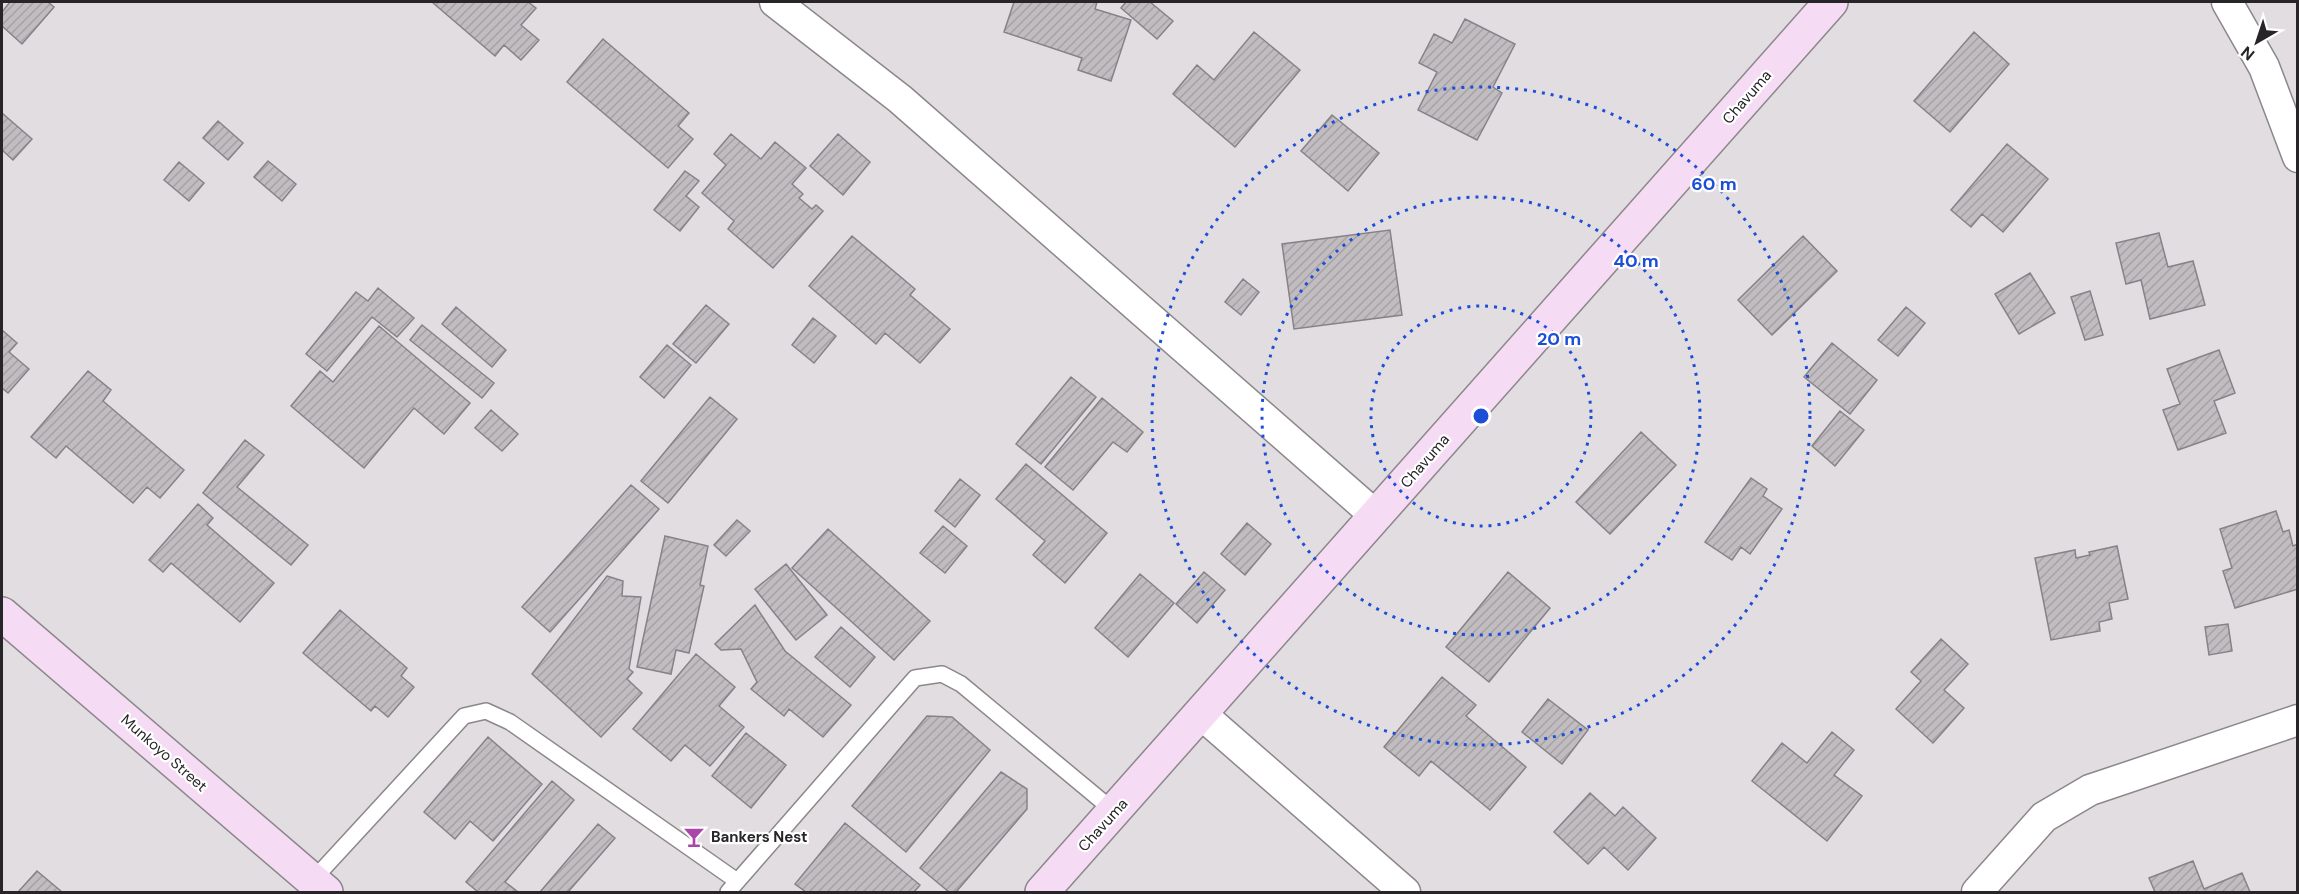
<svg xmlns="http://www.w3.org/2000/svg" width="2299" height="894" viewBox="0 0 2299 894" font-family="'DM Sans',sans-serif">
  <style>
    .building { fill: url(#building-hatch); stroke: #878287; stroke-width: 1.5 }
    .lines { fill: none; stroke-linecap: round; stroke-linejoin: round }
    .lane-casing { stroke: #8c878b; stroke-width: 18 }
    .street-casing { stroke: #8c878b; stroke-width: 33 }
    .secondary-casing { stroke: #8c878b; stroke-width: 36 }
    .lane { stroke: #fff; stroke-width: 15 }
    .street { stroke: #fff; stroke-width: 30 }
    .secondary { stroke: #f5dcf4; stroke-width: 33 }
    .ring { fill: none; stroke: #1d4ed8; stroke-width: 3; stroke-dasharray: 3 6 }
    .labels { text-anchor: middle; stroke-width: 4.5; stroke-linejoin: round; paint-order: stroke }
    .street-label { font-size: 15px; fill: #272527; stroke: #fff }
    .poi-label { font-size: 15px; font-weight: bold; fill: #272527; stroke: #fff; text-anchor: start }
    .centre { fill: #1d4ed8; stroke: #fff; stroke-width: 3 }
    .ring-label { font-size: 18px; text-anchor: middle; font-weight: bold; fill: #1d4ed8; stroke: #fff; stroke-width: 4.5; stroke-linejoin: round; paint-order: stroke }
  </style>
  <defs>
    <pattern id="building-hatch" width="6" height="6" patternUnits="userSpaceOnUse" patternTransform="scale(1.5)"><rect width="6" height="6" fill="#c0bcc0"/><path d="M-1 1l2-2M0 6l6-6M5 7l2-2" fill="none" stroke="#a5a1a5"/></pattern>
  </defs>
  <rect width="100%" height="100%" fill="#e2dde1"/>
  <path class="building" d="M10 2H48L54 7 22 44 2 26V12Z
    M432 2H528L536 8 521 25 539 40 521 60 504 45 495 56Z
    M1014 2H1097L1095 9 1131 20 1111 81 1078 70 1082 58 1004 32Z
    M1126 2H1150L1173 21 1157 39 1121 8Z
    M1465 19 1515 44 1493 87 1502 93 1477 140 1418 110 1437 72 1419 63 1434 34 1452 43Z
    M1254 32 1300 70 1235 147 1173 94 1197 65 1214 80Z
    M1974 32 2009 64 1950 132 1914 101Z
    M603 39 689 113 678 126 693 139 668 168 567 82Z
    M2 113 32 139 13 160 2 150Z
    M1332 115 1379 153 1348 191 1301 151Z
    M218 121 243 143 228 160 203 138Z
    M731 134 761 159 775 142 806 168 792 184 803 194 799 198 812 209 816 205 823 211 773 268 728 229 734 221 702 193 726 165 714 154Z
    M838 134 870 162 843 195 810 166Z
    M2007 144 2048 179 2003 232 1982 214 1971 227 1951 210Z
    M268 161 296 184 282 201 254 177Z
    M179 162 204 183 189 201 164 180Z
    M685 171 699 181 686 196 699 207 680 231 654 210Z
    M1390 230 1402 315 1294 329 1282 244Z
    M2159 233 2168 267 2193 261 2205 305 2150 319 2141 280 2126 284 2116 243Z
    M852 236 915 289 910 295 950 329 920 363 885 333 876 344 809 286Z
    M1803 236 1837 271 1772 335 1738 300Z
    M2030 273 2055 313 2019 334 1995 294Z
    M1243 279 1259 292 1241 315 1225 302Z
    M378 288 414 318 397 337 372 317 327 371 306 354 356 292 368 301Z
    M2090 291 2103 335 2085 340 2071 297Z
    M706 305 729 324 696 363 673 344Z
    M456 307 506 350 492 367 442 324Z
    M1906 307 1925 323 1898 356 1878 340Z
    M813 318 836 336 814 363 792 345Z
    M422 325 494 383 482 398 410 340Z
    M379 326 470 403 444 434 414 408 364 468 291 406 320 371 333 382Z
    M2 330 17 343 9 352 29 369 8 393 2 388Z
    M1832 343 1877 380 1850 414 1804 377Z
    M667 345 691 365 664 398 640 377Z
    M2219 350 2235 393 2214 401 2226 433 2178 450 2163 410 2180 404 2167 369Z
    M88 371 111 390 103 401 184 470 160 498 147 487 133 503 66 446 56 458 31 437Z
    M1071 377 1096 397 1041 464 1016 444Z
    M710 397 737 419 668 503 641 481Z
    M1102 398 1143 432 1127 452 1113 442 1073 490 1045 467Z
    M491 410 518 434 502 451 475 428Z
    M1840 411 1864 430 1835 466 1812 446Z
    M1641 432 1676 465 1610 534 1576 502Z
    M245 440 264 455 237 487 308 545 291 565 203 493Z
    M1026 464 1107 533 1065 583 1033 555 1045 541 996 499Z
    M1751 478 1767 489 1763 496 1782 509 1750 554 1741 547 1732 560 1705 542Z
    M960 479 980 495 955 527 935 511Z
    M631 485 659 509 550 632 522 607Z
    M198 504 213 518 207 525 274 583 240 622 171 563 163 572 149 560Z
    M2276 511 2283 532 2289 530 2293 546 2298 544V589L2235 608 2223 571 2232 568 2220 529Z
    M737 520 750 531 726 556 714 545Z
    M1247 523 1271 544 1245 575 1221 554Z
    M943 526 967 546 945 573 920 553Z
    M828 529 930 621 894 660 792 568Z
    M665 536 708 546 700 585 704 586 689 653 676 650 671 674 637 667Z
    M2117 546 2128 599 2109 603 2112 619 2099 622 2100 631 2051 640 2035 558 2075 550 2076 558 2090 555 2089 552Z
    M786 564 827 615 796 640 755 589Z
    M1204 572 1225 590 1197 623 1176 604Z
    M1508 572 1550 608 1489 682 1446 647Z
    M1140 574 1174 603 1128 657 1095 628Z
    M607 576 623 581 622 596 641 597 629 669 633 672 627 679 642 693 601 737 532 674Z
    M755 605 785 651 851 705 823 737 789 709 784 716 751 689 757 682 741 649 721 650 715 644Z
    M340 610 407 668 401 676 414 687 388 717 375 706 371 711 303 653Z
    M2228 624 2232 651 2209 655 2205 627Z
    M841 627 875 657 850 687 815 657Z
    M1941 639 1968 664 1944 690 1964 708 1933 743 1896 709 1921 681 1911 672Z
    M696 654 735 687 719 706 744 727 710 766 685 745 671 761 633 729Z
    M1442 677 1476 705 1466 716 1526 767 1490 810 1431 761 1419 776 1384 747Z
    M1548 699 1588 730 1562 764 1522 732Z
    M927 716 952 717 990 750 906 852 852 806Z
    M1832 732 1854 750 1834 775 1862 796 1827 841 1752 781 1782 743 1807 763Z
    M746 733 786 765 751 808 712 776Z
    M488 737 542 784 493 841 470 821 455 839 424 812Z
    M1001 772 1027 789V809L956 892H949L920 868Z
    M552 781 574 800 505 882 518 892H478L466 882Z
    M1590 793 1615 816 1623 807 1656 838 1628 870 1604 847 1588 864 1554 832Z
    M845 823 920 885 914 892H806L795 884Z
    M598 824 615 838 568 892H540Z
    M2193 861 2204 889 2242 873 2250 892H2155L2149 878Z
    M37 871 62 892H18Z"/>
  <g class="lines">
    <defs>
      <path id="lane" d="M312 881 464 716 486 711 510 722 737 881
        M728 892 915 678 942 674 961 684 1115 812"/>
      <path id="street" d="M775 2 900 99 1376 516
        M2227 2 2264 67 2298 157
        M1200 713 1405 892
        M1977 892 2044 817 2090 790 2298 720"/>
      <path id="secondary" d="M2 614 326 892
        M1042 892 1831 2"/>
    </defs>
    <use href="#lane" class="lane-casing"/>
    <use href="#street" class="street-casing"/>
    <use href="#secondary" class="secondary-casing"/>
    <use href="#lane" class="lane"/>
    <use href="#street" class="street"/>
    <use href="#secondary" class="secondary"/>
  </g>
  <g class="ring">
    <circle cx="1481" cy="416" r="110"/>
    <circle cx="1481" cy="416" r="219"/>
    <circle cx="1481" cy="416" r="329"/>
  </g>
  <defs>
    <symbol id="bar-bare" viewBox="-9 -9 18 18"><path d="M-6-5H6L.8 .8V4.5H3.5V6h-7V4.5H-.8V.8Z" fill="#ac45a9" stroke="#fff" stroke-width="2.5" paint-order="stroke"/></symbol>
  </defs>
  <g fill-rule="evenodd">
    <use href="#bar-bare" x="679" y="822" width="30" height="30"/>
  </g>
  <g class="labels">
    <g class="street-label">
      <text transform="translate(1747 97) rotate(-49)" y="5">Chavuma</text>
      <text transform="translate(1425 461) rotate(-49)" y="5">Chavuma</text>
      <text transform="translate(164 753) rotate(41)" y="5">Munkoyo Street</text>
      <text transform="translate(1103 825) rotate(-48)" y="5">Chavuma</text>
    </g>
    <g class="poi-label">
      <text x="711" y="842">Bankers Nest</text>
    </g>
  </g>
  <circle cx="1481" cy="416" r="9" class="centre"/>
  <g class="ring-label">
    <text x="1714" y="190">60 m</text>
    <text x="1636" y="267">40 m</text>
    <text x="1559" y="345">20 m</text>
  </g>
  <rect width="2299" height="894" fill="none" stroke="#272527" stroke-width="6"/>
  <g transform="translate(2257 42) rotate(219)" stroke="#ffffff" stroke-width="4.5" paint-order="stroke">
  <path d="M0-4.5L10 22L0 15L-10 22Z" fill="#272527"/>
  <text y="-9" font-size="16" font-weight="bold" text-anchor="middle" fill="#272527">N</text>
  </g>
</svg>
